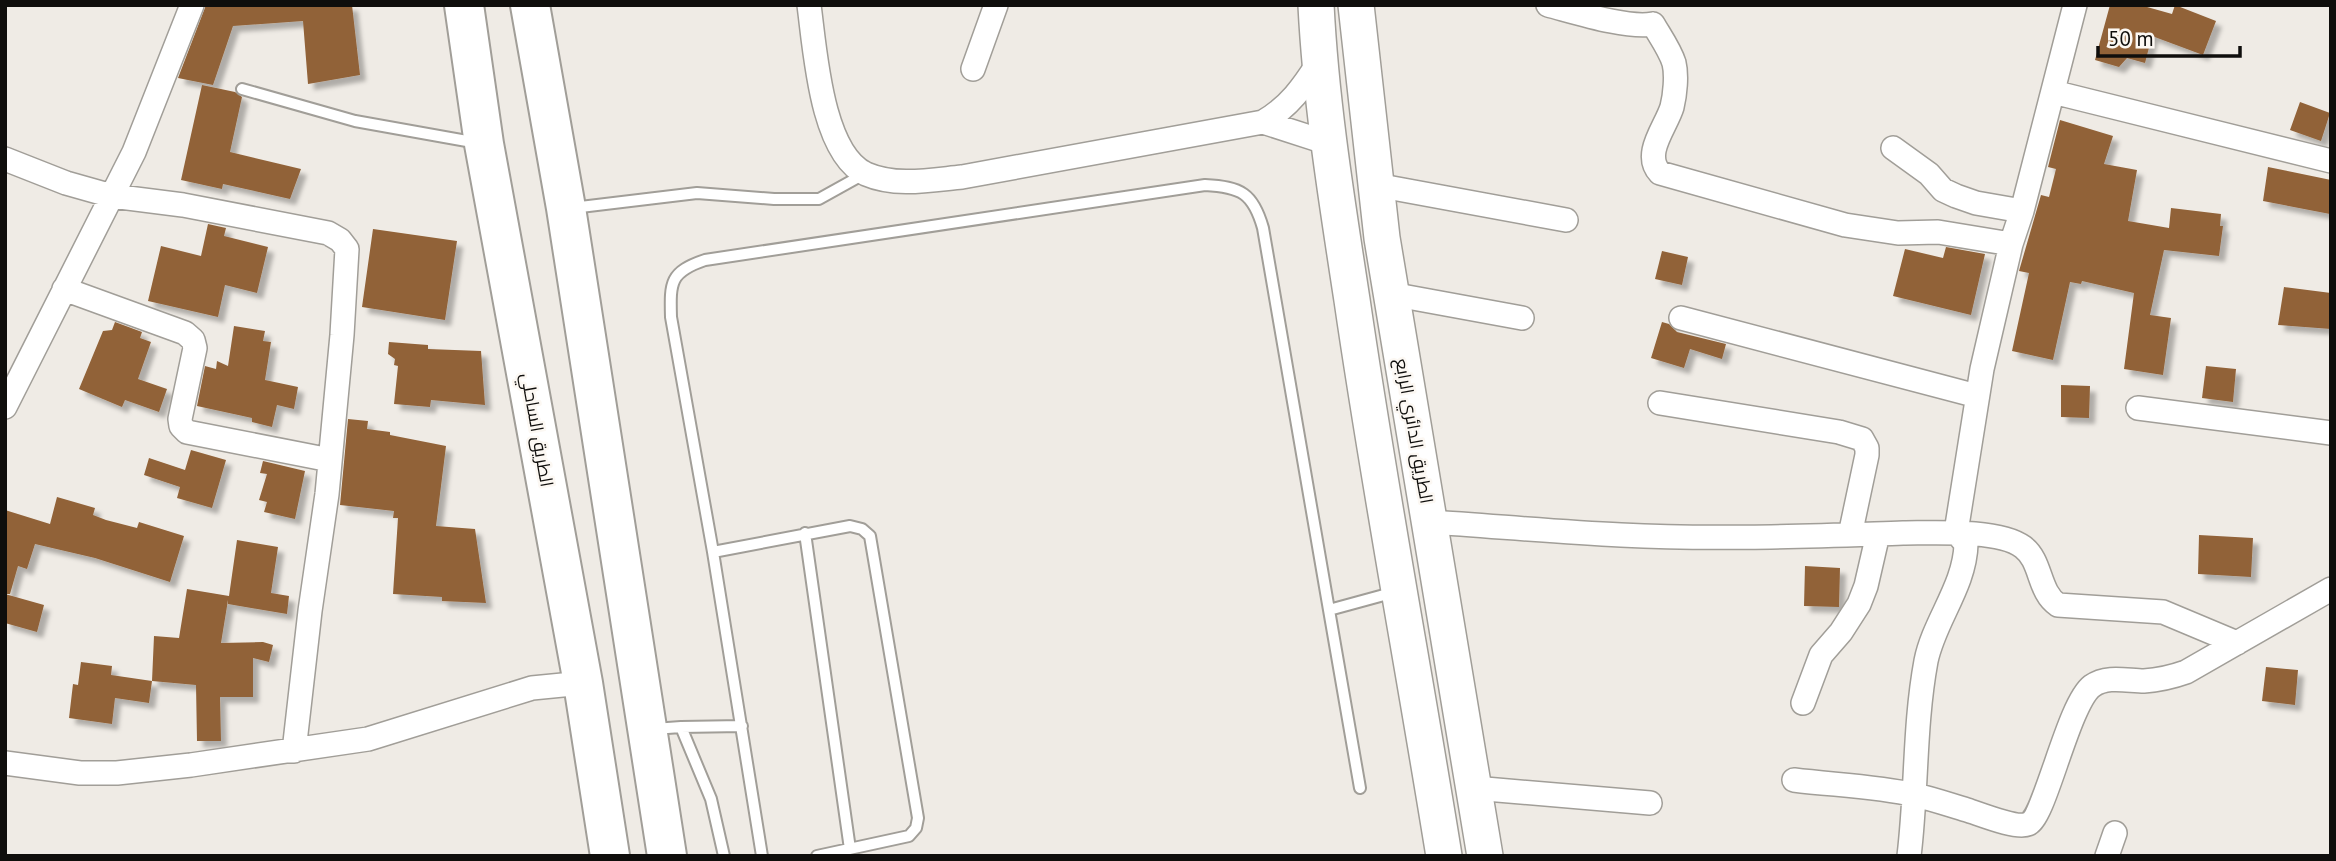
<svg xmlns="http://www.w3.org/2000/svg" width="2336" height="861" viewBox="0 0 2336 861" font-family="'PT Sans',Cairo,sans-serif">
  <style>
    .building { fill: #916238; filter: url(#shadow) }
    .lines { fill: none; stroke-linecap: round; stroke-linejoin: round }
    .lane-casing { stroke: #a19e98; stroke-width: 14 }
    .street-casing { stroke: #a19e98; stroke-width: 26 }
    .primary-casing { stroke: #a19e98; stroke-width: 38 }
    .highway-casing { stroke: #a19e98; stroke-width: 42 }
    .lane { stroke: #fff; stroke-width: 10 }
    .street { stroke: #fff; stroke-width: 23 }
    .primary { stroke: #fff; stroke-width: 35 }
    .highway { stroke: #fff; stroke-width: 38 }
    .labels { text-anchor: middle; stroke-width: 5; stroke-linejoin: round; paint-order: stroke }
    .street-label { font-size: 18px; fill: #0f0e0c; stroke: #fcf8f3 }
  </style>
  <defs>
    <filter id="shadow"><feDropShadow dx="6" dy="6" stdDeviation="2" flood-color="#0004"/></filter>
  </defs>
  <rect width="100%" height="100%" fill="#efebe5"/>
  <path class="building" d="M206 5H352L360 75 308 84 303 21 233 26 213 85 178 78Z
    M2110 5H2140L2172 14 2175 5 2216 21 2203 55 2152 36 2145 63 2127 58 2119 67 2095 60Z
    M202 85 235 92 242 97 230 152 301 169 290 199 223 184 222 189 181 180Z
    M2300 102 2330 113 2321 141 2290 130Z
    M2060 120 2113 136 2104 164 2137 170 2128 221 2169 228 2171 208 2221 214 2220 226H2223L2219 256 2164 250 2150 315 2171 318 2163 375 2124 369 2134 293 2082 281 2081 284 2070 282 2053 360 2012 351 2029 273 2019 271 2041 195 2049 197 2056 169 2048 167Z
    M2268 167 2331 180 2330 214 2263 201Z
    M208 224 226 228 224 236 268 247 257 293 225 285 218 317 148 301 161 246 201 256Z
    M373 229 457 241 445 320 362 307Z
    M1946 247 1985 254 1971 315 1893 296 1905 249 1943 258Z
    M1662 251 1688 257 1682 285 1655 279Z
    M2284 287 2331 293V329L2278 325Z
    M115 322 142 332 140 338 151 342 138 379 167 389 159 412 125 400 122 407 79 389 103 331 112 330Z
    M1662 322 1669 324 1677 332 1726 344 1722 359 1690 349 1684 368 1651 358Z
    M234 326 265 331 263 341 271 342 265 380 298 387 294 409 277 405 272 427 252 422V418L197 406 205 366 216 369 217 361 228 366Z
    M389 342 428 345V349L481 351 485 405 431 400 430 407 394 404 398 366 394 365 395 359 388 354Z
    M2206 366 2236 369 2233 402 2202 398Z
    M2061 385 2090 386 2089 418 2061 417Z
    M348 419 368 421 367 429 390 432V435L446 446 436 526 475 529 486 603 442 601V597L393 594 398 518H393L394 511 340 505Z
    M191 450 226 460 212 508 177 498 180 487 144 475 149 458 185 470Z
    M263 461 305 471 295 519 264 512 267 502 259 500 267 474 260 473Z
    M57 497 95 508 93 515 106 520 137 528 139 522 184 536 170 582 95 558 35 544 27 569 18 566 10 594H5V510L50 524Z
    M2199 535 2253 538 2251 577 2198 574Z
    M237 540 278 547 271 593 289 596 287 614 228 604V600L221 643 263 642 273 645 269 662 253 658V697H220L221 741H197L196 685 152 681 154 636 179 638 187 589 229 596Z
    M1805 566 1840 568 1839 607 1804 606Z
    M5 594 44 605 37 632 5 623Z
    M81 662 112 666 111 675 152 681 149 703 115 698 112 724 69 718 73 684 78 685Z
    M2266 667 2298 670 2295 705 2262 701Z"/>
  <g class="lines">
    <defs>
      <path id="lane" d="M242 89 355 121 478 143
        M572 208 697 193 774 199H819L864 174
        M805 533 850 849
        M713 552 850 526 862 529 870 536 918 818 916 828 909 836 817 856
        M681 727 742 726
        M654 729 681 727 711 799 724 856
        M1360 788 1329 610 1395 592
        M762 856 713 552 671 317C670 282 670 272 705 260L1205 185C1241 187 1253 193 1263 228L1329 610"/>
      <path id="street" d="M809 5C815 49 821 153 866 174 896 187 931 180 962 177L1263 122C1289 107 1303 87 1319 62
        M1548 5C1575 12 1628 29 1653 24
        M1653 24C1660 36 1670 50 1674 63 1677 75 1675 95 1672 107 1666 127 1642 154 1660 173L1845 225 1898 233 1938 232 2011 244
        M973 69 996 5
        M2053 92 2331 161
        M1263 122 1328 143
        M1893 148 1929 174 1943 190 1956 196 1976 203 2022 211
        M5 159 66 183 112 196 183 205 328 233 340 240 347 249 342 335 327 494 310 611 294 751
        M1376 185 1566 220
        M64 289 185 333 193 340 195 348 180 419 181 426 187 432 330 460
        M1391 294 1522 318
        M1681 318 1977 396
        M1660 403 1839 432 1862 439 1867 448V455L1850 535
        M5 407 134 152 192 5
        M2138 408 2331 433
        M1430 522C1493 526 1557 532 1621 535 1715 540 1809 536 1903 533 1933 533 1999 529 2023 547 2042 561 2038 592 2058 605L2163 612 2237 643
        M1803 703 1821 655 1841 632 1859 604 1866 586 1878 534
        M5 763 80 773H117L191 765 368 739 532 688 583 683
        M1794 780C1834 785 1876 786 1915 795 1933 799 1950 805 1967 810 1980 814 2016 829 2028 824 2045 818 2068 704 2092 686 2107 675 2128 681 2144 681 2159 680 2172 677 2186 672L2331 589
        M1474 788 1650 803
        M1909 856C1917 791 1914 726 1926 661 1934 621 1965 586 1966 544L1956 532 1982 369 2011 244 2022 211 2075 5
        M2107 856 2115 833"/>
      <path id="primary" d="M1316 5C1321 104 1337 202 1352 300 1379 486 1414 670 1444 856
        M1356 5 1382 238 1485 856"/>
      <path id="highway" d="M464 5 484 144 583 683 610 856
        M530 5 566 208 667 856"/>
    </defs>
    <use href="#lane" class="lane-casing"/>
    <use href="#street" class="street-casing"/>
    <use href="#primary" class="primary-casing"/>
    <use href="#highway" class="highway-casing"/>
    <use href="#lane" class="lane"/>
    <use href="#street" class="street"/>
    <use href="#primary" class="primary"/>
    <use href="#highway" class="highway"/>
  </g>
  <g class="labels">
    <g class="street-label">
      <text transform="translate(537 430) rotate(80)" y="6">الطريق الساحلي</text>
      <text transform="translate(1414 431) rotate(80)" y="6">الطريق الدائري الرابع</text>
    </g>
  </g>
  <rect width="2336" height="861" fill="none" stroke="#0f0e0c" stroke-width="14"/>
  <path d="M2098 46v10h142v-10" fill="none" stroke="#0f0e0c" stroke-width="3.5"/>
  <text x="2108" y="46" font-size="21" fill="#0f0e0c" stroke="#fcf8f3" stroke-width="5" paint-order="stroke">50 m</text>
</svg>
